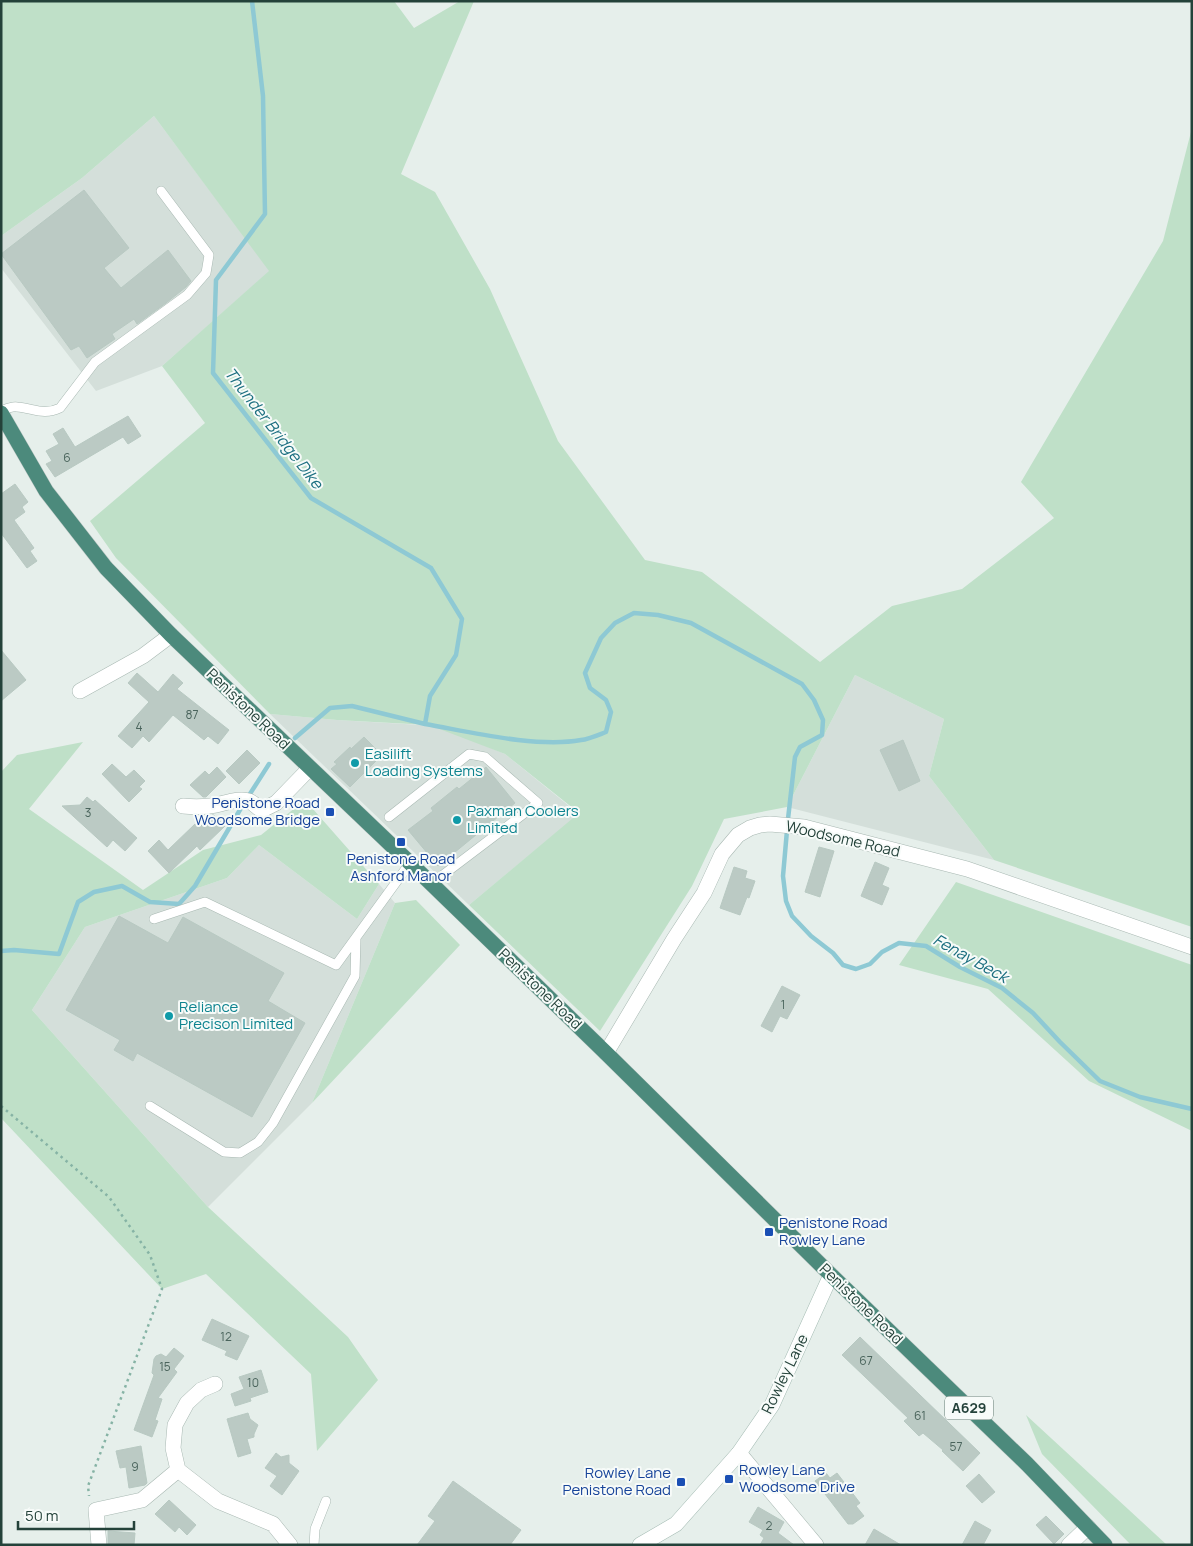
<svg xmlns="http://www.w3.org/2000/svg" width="1193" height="1546" viewBox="0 0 1193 1546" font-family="Manrope,sans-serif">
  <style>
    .built { fill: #d4dfda }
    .green { fill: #bfe0c8 }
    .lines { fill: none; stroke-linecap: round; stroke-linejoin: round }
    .stream { stroke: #8ec9d4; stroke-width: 4.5 }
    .building { fill: #bbcac4; stroke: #b8c9c2 }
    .service-casing { stroke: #a8b8b2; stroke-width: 10 }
    .minor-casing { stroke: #a8b8b2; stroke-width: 16 }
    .tertiary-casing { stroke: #a8b8b2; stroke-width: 16 }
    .secondary-casing { stroke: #a4bbb3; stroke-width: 16 }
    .trunk-casing { stroke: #c2cac8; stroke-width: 16 }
    .path { stroke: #86b3a5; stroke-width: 2.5; stroke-dasharray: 2.5 4; stroke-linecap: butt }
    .service { stroke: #fff; stroke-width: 9 }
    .minor { stroke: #fff; stroke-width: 15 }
    .tertiary { stroke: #fff; stroke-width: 15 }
    .secondary { stroke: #fff; stroke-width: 15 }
    .trunk { stroke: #4c8a7c; stroke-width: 15 }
    .culture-dot { fill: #0f9aa8; stroke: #f7fbf9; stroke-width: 2 }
    .transit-dot { fill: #1a4fb4; stroke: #f7fbf9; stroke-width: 2 }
    .labels { text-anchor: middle; stroke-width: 4; stroke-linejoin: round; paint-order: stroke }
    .number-label { font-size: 12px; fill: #4a645c }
    .shield { fill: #f7fbf9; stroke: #637a73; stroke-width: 1 }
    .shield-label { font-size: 14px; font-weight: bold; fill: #24423a }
    .street-label { font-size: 15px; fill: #24423a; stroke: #f7fbf9 }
    .culture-label { font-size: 15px; fill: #0d838f; stroke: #f7fbf9; text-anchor: start }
    .transit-label { font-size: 15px; fill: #164399; stroke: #f7fbf9; text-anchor: end }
    .water-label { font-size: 16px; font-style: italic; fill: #1c6f80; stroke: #f7fbf9 }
  </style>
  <rect width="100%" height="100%" fill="#e6efeb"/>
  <path class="built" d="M154 116 270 271 162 366 96 391 1 268V236L82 178Z
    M855 675 944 719 929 776 994 860 787 807Z
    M270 714 337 720 438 726 505 754 579 814 469 905Z
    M259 845 357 919 379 884 395 903 312 1103 208 1207 32 1010 85 927 227 878Z"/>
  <path class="green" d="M1 1H394L414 28 460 1H474L401 174 435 192 490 289 558 441 645 560 702 572 820 662 892 606 962 589 1054 518 1021 482 1163 241 1192 128V927L994 860 929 776 944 719 855 675 787 807 724 819 692 886 600 1031 469 905 579 813 505 754 429 725 337 720 270 714 116 558 90 521 205 423 162 366 269 271 154 116 82 178 1 236Z
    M83 742 29 809 143 890 203 850 261 835 305 800 379 884 357 919 259 845 227 878 85 927 32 1010 208 1207 348 1337 378 1380 317 1451 311 1374 206 1274 162 1289 1 1118V772L17 755Z
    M956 882 1192 965V1131L1089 1081 988 989 899 965Z
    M416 900 460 945 312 1103 395 903Z
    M1026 1415 1167 1545H1131L1042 1454Z"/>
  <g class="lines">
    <path class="stream" d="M252 1 263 96 265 214 216 280 213 373 311 498 431 568 462 619 456 655 430 696 425 724C471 732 536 748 581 740 589 739 598 735 606 732L611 712 606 700 590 688 585 673 601 638 615 623 634 613 658 615 691 623 802 684 814 700 823 720 822 735 800 747 795 757 788 819 783 876 786 901 792 916 811 936 833 953 843 965 856 969 870 964 882 952 899 943 926 946 960 967 1002 988 1033 1013 1060 1042 1100 1081 1140 1097 1192 1109
      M295 738 330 708 352 706 425 724
      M248 797 269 764
      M1 951 14 950 59 954 78 902 94 892 122 886 150 902 179 904 195 886 244 803"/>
  </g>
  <path class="building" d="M84 190 129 248 104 268 121 288 168 250 191 281 186 287 166 303 137 324 134 319 112 334 115 339 87 358 79 346 71 350 1 254Z
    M128 416 141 436 128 444 123 437 55 477 46 464 52 461 46 451 59 444 53 434 63 428 75 447Z
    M15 484 28 502 22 507 25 512 14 520 34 548 30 551 37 561 27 568 1 533V494Z
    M1 650 26 680 1 701Z
    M137 673 158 692 173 674 183 683 177 689 229 730 218 744 208 736 204 740 173 715 149 742 143 736 132 748 118 736 149 702 128 683Z
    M364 737 382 755 350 787 331 769 337 764 334 762 350 747 351 749Z
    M903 740 920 781 899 791 880 750Z
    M247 750 260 763 239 784 226 771Z
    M112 764 126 777 134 770 145 781 139 787 142 789 129 802 102 774Z
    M217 767 226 777 206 797H203L190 785 205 771 209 775Z
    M486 767 515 803 438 866 408 830 433 811 431 808 457 787 459 789Z
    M87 797 93 802 95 800 137 838 125 851 113 840 107 847 62 806 80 805Z
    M212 815H214L225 826 200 850 197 846 169 873 148 851 159 840 168 850 195 824 200 827Z
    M819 847 834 851 820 897 805 892Z
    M875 862 889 868 882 885 889 888 882 905 861 896Z
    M734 867 747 871 745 878 755 881 749 898 747 897 740 915 720 908Z
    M119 916 168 943 183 917 284 973 268 1001 305 1023 252 1117 137 1053 133 1061 114 1050 120 1040 66 1010Z
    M782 986 800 995 787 1019 780 1016 772 1032 761 1026Z
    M212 1319 249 1336 237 1360 225 1355 227 1351 202 1340Z
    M860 1337 980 1453 963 1471 942 1451 943 1450 923 1433 919 1436 904 1421 908 1418 842 1355Z
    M174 1348 184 1356 174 1369 177 1372 158 1398 162 1399 155 1420 158 1421 152 1437 134 1430 154 1375 152 1373 154 1359 156 1356 161 1354 166 1357Z
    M261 1370 268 1392 250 1398 251 1401 235 1406 231 1394 244 1389 239 1377Z
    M248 1413 250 1419 258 1425 254 1434V1437L247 1439 251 1453 238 1457 227 1419Z
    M141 1446 147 1483 145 1485 129 1488 126 1467 120 1468 116 1451Z
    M276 1453 281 1457 289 1455V1463L299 1471 282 1495 270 1486 277 1476 265 1468Z
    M826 1473 830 1478 837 1473 860 1503 856 1506 864 1516 853 1524H848L815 1481Z
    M979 1474 995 1492 982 1503 966 1486Z
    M453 1481 521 1530 510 1545H417L435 1521 428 1516Z
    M169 1500 196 1525 187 1535 179 1527 175 1532 155 1514Z
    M758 1507 784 1522 778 1533 794 1545H760L764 1538 760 1535 763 1530 749 1522Z
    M1046 1516 1064 1534 1054 1544 1036 1525Z
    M975 1521 991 1530 983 1545H962Z
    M874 1529 901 1545H865Z
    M108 1531 135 1533 134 1545H108Z"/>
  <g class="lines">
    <defs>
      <path id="service" d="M1 411C6 409 12 406 17 407 33 408 43 416 60 408L95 362 187 295 206 273 209 255 161 191
        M389 817 469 754 485 757 538 803 431 884
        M154 919 205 902 336 965 410 863
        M150 1106 224 1152 240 1153 258 1142 273 1123 355 976 356 938
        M314 1545 315 1529 326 1501"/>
      <path id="minor" d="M80 691 143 656 171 635
        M183 806C192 807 201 807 210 806 222 805 238 797 249 801 254 803 257 808 262 810L276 803 309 769
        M215 1384 201 1390 187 1403 175 1425 173 1448 178 1470 218 1501 273 1524 290 1545
        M739 1453 816 1545
        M99 1545 96 1510 142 1500 178 1470
        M1069 1545 1088 1527"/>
      <path id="tertiary" d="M606 1053 674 939 704 893 722 854 738 835 750 828 760 825 770 824 804 827 967 869 1192 947"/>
      <path id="secondary" d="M640 1545 676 1524 739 1453 772 1405 831 1275"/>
      <path id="trunk" d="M1 413 46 491 106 568 171 635 410 863 606 1053 831 1275 1027 1464 1105 1545"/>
    </defs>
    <use href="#service" class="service-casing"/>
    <use href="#minor" class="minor-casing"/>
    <use href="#tertiary" class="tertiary-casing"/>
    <use href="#secondary" class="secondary-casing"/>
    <use href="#trunk" class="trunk-casing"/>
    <path class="path" d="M1 1106 109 1197 150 1255 162 1289 88 1486 89 1496"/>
    <use href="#service" class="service"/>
    <use href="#minor" class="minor"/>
    <use href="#tertiary" class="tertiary"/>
    <use href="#secondary" class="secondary"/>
    <use href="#trunk" class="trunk"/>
  </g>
  <g class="culture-dot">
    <circle cx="355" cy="763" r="5"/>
    <circle cx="457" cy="820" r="5"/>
    <circle cx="169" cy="1016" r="5"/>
  </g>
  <g class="transit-dot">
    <rect x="325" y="807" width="10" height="10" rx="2.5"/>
    <rect x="396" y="837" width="10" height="10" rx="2.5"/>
    <rect x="764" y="1227" width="10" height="10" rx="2.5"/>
    <rect x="724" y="1474" width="10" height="10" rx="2.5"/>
    <rect x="676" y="1477" width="10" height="10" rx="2.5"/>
  </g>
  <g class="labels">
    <g class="number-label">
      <text x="67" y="462">6</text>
      <text x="192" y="719">87</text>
      <text x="139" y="731">4</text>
      <text x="88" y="817">3</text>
      <text x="783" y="1009">1</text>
      <text x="226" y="1341">12</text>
      <text x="866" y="1365">67</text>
      <text x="165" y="1371">15</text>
      <text x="253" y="1387">10</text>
      <text x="920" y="1420">61</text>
      <text x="956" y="1451">57</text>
      <text x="135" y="1471">9</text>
      <text x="769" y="1530">2</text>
    </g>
    <rect class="shield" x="945" y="1396.5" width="48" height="23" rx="4"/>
    <g class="shield-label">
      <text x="969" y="1413">A629</text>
    </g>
    <g class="street-label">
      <text transform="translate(248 709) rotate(44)" y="5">Penistone Road</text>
      <text transform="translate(843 839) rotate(13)" y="5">Woodsome Road</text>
      <text transform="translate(540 989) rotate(44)" y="5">Penistone Road</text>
      <text transform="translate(861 1304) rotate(44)" y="5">Penistone Road</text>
      <text transform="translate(785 1374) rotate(-64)" y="5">Rowley Lane</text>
    </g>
    <g class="culture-label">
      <text x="365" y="759">Easilift<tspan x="365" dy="17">Loading Systems</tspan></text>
      <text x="467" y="816">Paxman Coolers<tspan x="467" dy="17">Limited</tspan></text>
      <text x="179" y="1012">Reliance<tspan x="179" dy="17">Precison Limited</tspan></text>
    </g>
    <g class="transit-label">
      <text x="320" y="808">Penistone Road<tspan x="320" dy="17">Woodsome Bridge</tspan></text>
      <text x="401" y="864" text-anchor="middle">Penistone Road<tspan x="401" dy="17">Ashford Manor</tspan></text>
      <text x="779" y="1228" text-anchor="start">Penistone Road<tspan x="779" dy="17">Rowley Lane</tspan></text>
      <text x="739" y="1475" text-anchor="start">Rowley Lane<tspan x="739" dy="17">Woodsome Drive</tspan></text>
      <text x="671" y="1478">Rowley Lane<tspan x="671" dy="17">Penistone Road</tspan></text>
    </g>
    <g class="water-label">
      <text transform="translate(274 428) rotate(52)" y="6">Thunder Bridge Dike</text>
      <text transform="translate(971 958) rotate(29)" y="6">Fenay Beck</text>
    </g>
  </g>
  <rect width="1193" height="1546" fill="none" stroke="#24423a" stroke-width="5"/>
  <path d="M18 1521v8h116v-8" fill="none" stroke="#24423a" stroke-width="2.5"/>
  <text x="25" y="1521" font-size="15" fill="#24423a" stroke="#f7fbf9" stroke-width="4" paint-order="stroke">50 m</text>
</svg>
